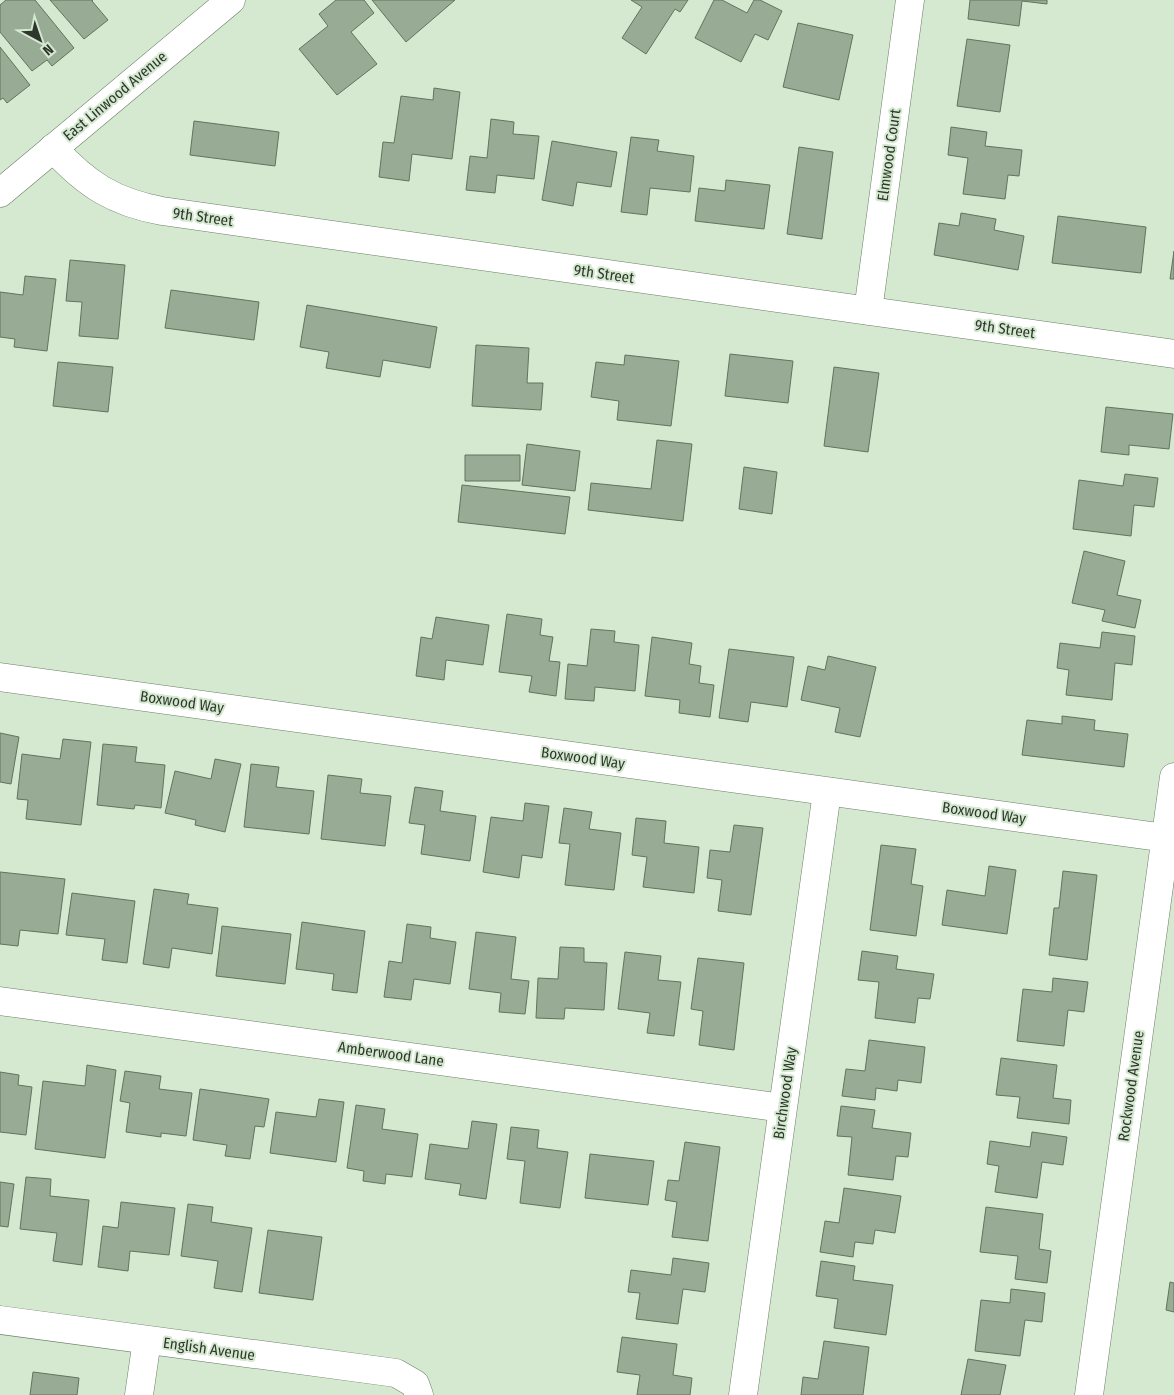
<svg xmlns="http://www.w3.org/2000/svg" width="1174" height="1395" viewBox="0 0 1174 1395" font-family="'Fira Sans Condensed',sans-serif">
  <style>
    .building { fill: #98ab94; stroke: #62735e }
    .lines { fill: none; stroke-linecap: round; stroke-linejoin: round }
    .minor-casing { stroke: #6c7e68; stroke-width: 29 }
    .tertiary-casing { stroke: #6c7e68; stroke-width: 29 }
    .minor { stroke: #fff; stroke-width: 28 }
    .tertiary { stroke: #fff; stroke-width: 28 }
    .labels { text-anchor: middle; stroke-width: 4; stroke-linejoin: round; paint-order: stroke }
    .street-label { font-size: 15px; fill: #2f372d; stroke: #d4e9d0 }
  </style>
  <rect width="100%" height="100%" fill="#d4e9d0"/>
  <path class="building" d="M6 0H35L74 48 52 66 47 60 32 71 0 32V5Z
    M50 0H93L92 1 108 20 84 39Z
    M336 0H364L374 13 351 32 377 64 337 95 299 49 328 26 319 14Z
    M372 0H455L406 42Z
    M631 0H688L680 12 675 9 646 54 622 38 642 7Z
    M714 0H722L747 13 754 0H760L782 11 768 40 755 34 741 62 695 38Z
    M970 0H1047V4L1022 1 1019 26 968 19Z
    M798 23 853 35 839 100 783 87Z
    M967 39 1010 45 1000 112 957 106Z
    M0 47 30 85 7 103 3 98 0 100Z
    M434 88 460 92 452 159 412 154 409 181 379 177 383 142 394 143 401 96 433 100Z
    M491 119 514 122 513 134 539 136 534 179 497 175 495 193 466 190 470 156 487 158Z
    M194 121 279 132 275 166 190 155Z
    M951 127 987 132 985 146 1022 150 1019 176 1008 175 1005 199 963 194 968 158 948 155Z
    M631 137 659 140 657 151 694 156 690 192 650 188 647 215 621 212Z
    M552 141 617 152 611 187 577 182 573 206 542 200Z
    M799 147 833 152 822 239 787 234Z
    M726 180 770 185 764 229 695 221 699 188 725 191Z
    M961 213 996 219 994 230 1024 236 1018 270 934 255 939 223 959 226Z
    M1058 216 1146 227 1141 273 1052 263Z
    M1174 251V279H1170Z
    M70 260 125 265 118 339 79 336 82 302 66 301Z
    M25 276 56 279 47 351 14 347 15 339 0 337V292L23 295Z
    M171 290 259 302 254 340 165 328Z
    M307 305 437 327 430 368 383 360 380 377 326 368 329 352 300 347Z
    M476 345 529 348 527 383H543L541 410 472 406Z
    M730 354 793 361 788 403 725 396Z
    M625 355 679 361 671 426 617 420 619 401 591 397 596 362 624 365Z
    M58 362 113 367 108 412 53 406Z
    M834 367 879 373 868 452 824 446Z
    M1106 407 1173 414 1169 449 1129 445V455L1101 452Z
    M657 440 692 444 683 521 588 510 591 483 651 489Z
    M527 444 580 451 575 491 522 485Z
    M465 455H520V481H465Z
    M744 467 777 472 772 514 739 509Z
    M1125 474 1158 478 1154 507 1134 505 1131 536 1073 529 1079 480 1123 486Z
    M462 485 570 497 565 534 458 522Z
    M1084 551 1125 561 1117 595 1141 600 1135 628 1102 621 1105 610 1072 603Z
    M507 614 542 619 540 635 553 637 549 661 560 662 556 696 529 692 532 676 499 672Z
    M436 617 489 625 483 665 446 660 444 680 416 676 421 637 432 639Z
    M591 629 615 631 614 642 639 645 635 691 595 687 594 701 565 699 568 664 587 666Z
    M1102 632 1135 636 1132 665 1115 663 1112 700 1066 695 1069 670 1057 668 1060 643 1100 648Z
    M652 637 692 643 689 664 701 666 699 683 714 685 710 717 679 713 680 700 645 696Z
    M729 649 794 657 787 707 751 702 748 722 719 718Z
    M828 656 876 667 860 737 835 732 840 708 801 700 808 666 825 670Z
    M1062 716 1095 720 1094 730 1128 734 1124 767 1022 755 1027 720 1062 724Z
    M0 733 19 737 11 784 0 782Z
    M63 739 91 742 81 825 26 819 28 800 17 799 22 754 60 759Z
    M103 744 137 747 135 762 165 765 161 808 135 805 134 809 97 805Z
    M215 759 241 764 225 832 195 825 196 820 165 813 175 771 211 779Z
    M251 764 279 767 276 787 314 791 309 834 244 827Z
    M328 775 362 779 360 793 391 796 385 846 321 839Z
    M415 787 443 791 440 811 476 816 470 861 421 854 425 825 409 823Z
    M525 803 549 806 542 858 522 855 519 878 483 872 491 817 523 821Z
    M564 808 592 812 589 829 621 833 614 890 565 885 570 844 559 843Z
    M636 818 666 821 664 843 699 847 694 893 643 887 647 857 632 855Z
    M734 825 763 828 751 915 718 911 722 880 707 878 710 850 730 852Z
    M881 845 916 849 911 884 923 886 916 936 870 930Z
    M989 866 1016 870 1007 934 942 925 947 890 985 896Z
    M1063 871 1097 875 1087 960 1049 955 1054 908H1059Z
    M0 872 65 879 58 934 20 930 18 946 0 944Z
    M154 889 189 894 187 904 218 908 212 954 172 948 169 968 143 964Z
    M72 893 135 901 127 963 102 960 105 939 66 935Z
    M302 922 365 931 357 993 332 990 334 974 296 969Z
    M407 924 431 927 430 938 456 942 450 984 414 979 411 1000 384 997 389 961 402 963Z
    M222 926 291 934 285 984 216 976Z
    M476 932 516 937 511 979 529 981 525 1014 499 1012 501 993 469 989Z
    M560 947 584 948V962L607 963 604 1010 565 1008 564 1019 536 1018 538 978 558 979Z
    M862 951 898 956 896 969 934 974 930 999 918 998 915 1023 875 1018 879 982 858 980Z
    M625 952 661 956 658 980 681 982 674 1036 647 1033 650 1013 618 1009Z
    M698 958 744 963 734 1050 699 1045 703 1011 691 1009Z
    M1053 978 1088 982 1084 1012 1068 1010 1064 1046 1017 1041 1023 989 1052 992Z
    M869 1040 925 1047 921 1083 898 1080 897 1091 876 1088 875 1100 842 1096 846 1069 865 1071Z
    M1001 1058 1057 1065 1053 1098 1071 1100 1069 1124 1017 1118 1020 1097 996 1095Z
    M87 1065 116 1070 105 1158 35 1149 43 1081 85 1086Z
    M125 1071 161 1076 159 1089 192 1093 186 1136 161 1133V1137L126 1132 130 1103 120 1101Z
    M0 1072 19 1075 18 1085 32 1087 26 1135 0 1132Z
    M200 1089 269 1099 264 1127 255 1126 250 1159 225 1156 227 1145 193 1140Z
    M319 1099 344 1102 336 1162 270 1153 276 1112 316 1117Z
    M356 1105 385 1109 382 1129 418 1134 412 1177 386 1174 385 1184 363 1181 364 1171 347 1168Z
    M841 1106 875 1110 872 1128 911 1133 908 1157 896 1156 893 1180 848 1175 852 1137 837 1136Z
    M472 1121 497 1124 486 1199 459 1195 461 1184 425 1179 430 1144 468 1149Z
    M511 1127 539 1130 537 1148 568 1152 560 1208 520 1203 525 1161 507 1159Z
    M1032 1132 1067 1137 1063 1165 1042 1162 1037 1198 995 1192 999 1166 987 1164 990 1141 1030 1147Z
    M685 1142 720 1147 708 1241 672 1237 677 1202 665 1200 668 1180 679 1181Z
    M590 1154 654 1161 648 1205 585 1198Z
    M26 1177 51 1179 50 1196 89 1200 82 1265 53 1261 57 1233 20 1229Z
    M0 1182 14 1184 8 1227 0 1226Z
    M844 1188 901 1196 895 1233 875 1230 873 1244 855 1242 853 1257 820 1252 825 1221 839 1223Z
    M121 1202 175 1208 169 1255 130 1251 128 1271 98 1267 103 1226 118 1228Z
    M188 1204 213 1207 211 1222 252 1228 242 1292 214 1288 218 1261 181 1256Z
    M986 1207 1043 1214 1039 1249 1051 1251 1047 1283 1015 1279 1018 1256 980 1252Z
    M268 1230 322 1237 313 1300 259 1293Z
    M673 1258 709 1263 705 1292 683 1289 678 1324 636 1319 640 1293 628 1292 631 1270 671 1275Z
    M821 1261 855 1266 853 1280 893 1285 886 1335 834 1328 838 1299 816 1296Z
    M1170 1282 1174 1283V1312L1166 1310Z
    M1011 1289 1045 1293 1042 1322 1025 1320 1020 1356 975 1351 981 1300 1010 1303Z
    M622 1337 677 1344 673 1375 692 1378 690 1395H637L640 1375 617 1372Z
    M824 1341 869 1347 863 1395H801L803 1377 818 1379Z
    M968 1359 1006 1365 1000 1395H961Z
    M33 1372 79 1378 77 1395H30Z"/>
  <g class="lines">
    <defs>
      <path id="minor" d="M53 148C86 184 113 202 162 211L1174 354
        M868 311 910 0
        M0 677 1166 838
        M0 1001 783 1108
        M0 1320 396 1373 415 1384 419 1395
        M139 1395 147 1340
        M743 1395 827 792
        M1089 1395 1174 777"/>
      <path id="tertiary" d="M0 193 231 0"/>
    </defs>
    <use href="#minor" class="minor-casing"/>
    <use href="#tertiary" class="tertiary-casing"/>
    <use href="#minor" class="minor"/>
    <use href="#tertiary" class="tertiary"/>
  </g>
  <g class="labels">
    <g class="street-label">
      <text transform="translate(115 96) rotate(-40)" y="5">East Linwood Avenue</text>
      <text transform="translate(889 155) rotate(-82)" y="5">Elmwood Court</text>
      <text transform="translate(203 217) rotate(8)" y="5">9th Street</text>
      <text transform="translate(604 274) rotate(8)" y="5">9th Street</text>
      <text transform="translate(1005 329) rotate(8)" y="5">9th Street</text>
      <text transform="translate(182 702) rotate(8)" y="5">Boxwood Way</text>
      <text transform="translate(583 758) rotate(8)" y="5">Boxwood Way</text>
      <text transform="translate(984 813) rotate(8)" y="5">Boxwood Way</text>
      <text transform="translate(391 1054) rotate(8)" y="5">Amberwood Lane</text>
      <text transform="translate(1131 1086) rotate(-82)" y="5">Rockwood Avenue</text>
      <text transform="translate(785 1093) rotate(-82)" y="5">Birchwood Way</text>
      <text transform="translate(209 1349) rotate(8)" y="5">English Avenue</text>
    </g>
  </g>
  <g transform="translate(40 40) rotate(140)" stroke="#d4e9d0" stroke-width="4" paint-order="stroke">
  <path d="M0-4L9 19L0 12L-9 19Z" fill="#2f372d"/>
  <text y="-8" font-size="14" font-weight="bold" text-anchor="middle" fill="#2f372d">N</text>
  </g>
</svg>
